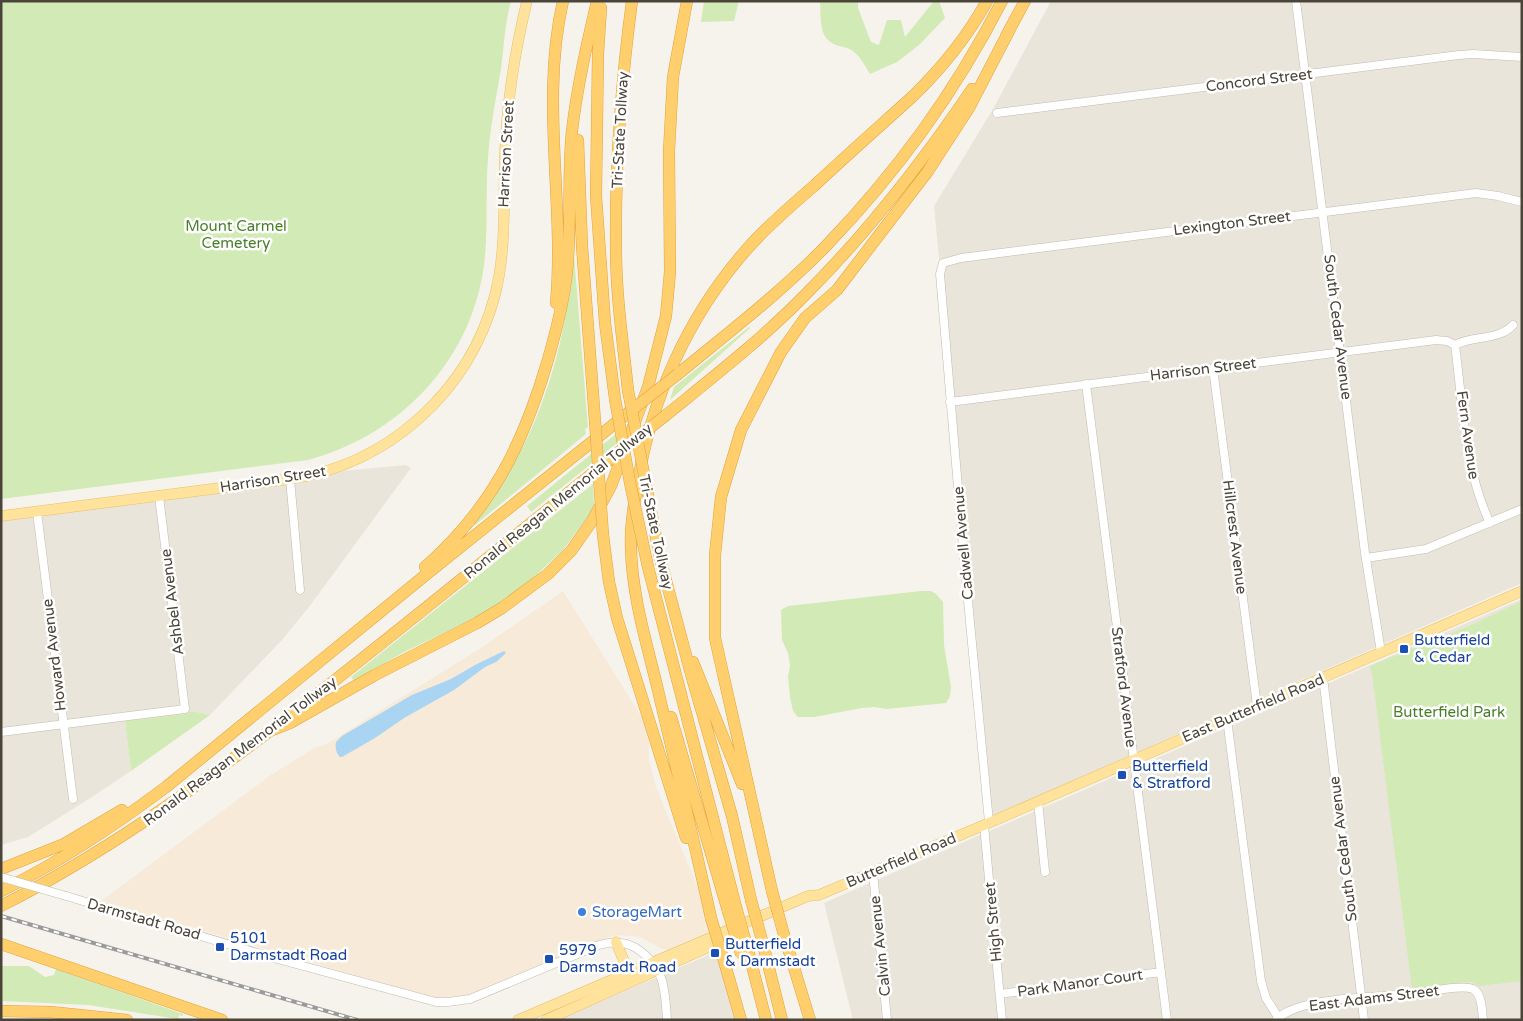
<svg xmlns="http://www.w3.org/2000/svg" width="1523" height="1021" viewBox="0 0 1523 1021" font-family="'Varela Round',sans-serif">
  <style>
    .residential { fill: #eae5da }
    .commercial { fill: #f7ead8 }
    .green { fill: #d2eab5 }
    .water { fill: #a9d4f2 }
    .lines { fill: none; stroke-linecap: round; stroke-linejoin: round }
    .minor-casing { stroke: #c2bbae; stroke-width: 9 }
    .major-casing { stroke: #e6c16a; stroke-width: 11 }
    .highway-casing { stroke: #e0a43c; stroke-width: 12 }
    .minor { stroke: #fff; stroke-width: 8 }
    .major { stroke: #ffe39c; stroke-width: 10 }
    .highway { stroke: #ffcf6e; stroke-width: 11 }
    .rail-casing { stroke: #9a9a9a; stroke-width: 4 }
    .rail { stroke: #fff; stroke-width: 2; stroke-dasharray: 5.5; stroke-linecap: butt }
    .minor-bridge-casing { stroke: #c2bbae; stroke-width: 9; stroke-linecap: butt }
    .highway-bridge-casing { stroke: #e0a43c; stroke-width: 12; stroke-linecap: butt }
    .minor-bridge { stroke: #fff; stroke-width: 8 }
    .highway-bridge { stroke: #ffcf6e; stroke-width: 11 }
    .transit-dot { fill: #1a4fb4; stroke: #fff; stroke-width: 2 }
    .shop-dot { fill: #3f7fe0; stroke: #fff; stroke-width: 2 }
    .labels { text-anchor: middle; stroke-width: 5; stroke-linejoin: round; paint-order: stroke }
    .street-label { font-size: 15px; fill: #4b4439; stroke: #fff }
    .park-label { font-size: 15px; fill: #4a7f2a; stroke: #fff }
    .transit-label { font-size: 15px; fill: #164399; stroke: #fff; text-anchor: start }
    .shop-label { font-size: 15px; fill: #366cbe; stroke: #fff; text-anchor: start }
  </style>
  <rect width="100%" height="100%" fill="#f6f3ec"/>
  <path class="residential" d="M1051 1H1522V583L992 816 934 206 993 109Z
    M406 465 411 468 309 607 281 641 210 715 192 711 186 714 125 721 131 771 92 797 28 837 1 845V521L280 485 301 482 343 471Z
    M1522 599V1020H853L824 903Z
    M720 950 737 1020H558Z"/>
  <path class="commercial" d="M563 591 646 724 649 743V761L656 787 695 881 717 928 667 950 662 949 640 937 621 935 612 936 469 996 447 999 419 994 101 901 272 774 316 747 325 745 481 648Z"/>
  <path class="green" d="M1 1H511C505 23 504 46 501 69 496 98 490 128 488 158 485 196 489 234 483 272 468 364 398 436 308 460L1 499Z
    M704 1H739L734 21 701 22Z
    M820 1H858V8L871 42 879 45 887 20H901L905 37 934 1H939L945 18 919 45 897 62 870 74C864 64 858 52 847 48 840 46 833 45 828 40 819 31 821 13 820 1Z
    M573 256H574L587 415 588 427 585 429 586 434 475 525 474 524C494 494 516 463 531 430 556 374 568 317 573 256Z
    M749 327 750 328 670 400 674 387Z
    M627 425 621 440 531 512 527 506Z
    M593 484 594 508 563 550 533 578 515 593 483 614 404 652 354 681 351 677Z
    M921 591H931L936 594 943 602 944 645 951 687 950 696 946 703 887 709 874 707 862 708 814 717H798L793 711 790 697 788 677 790 665 788 653 782 640 781 610 788 606Z
    M1522 601V981L1479 986 1471 982H1467L1412 989 1372 673 1370 666 1471 625Z
    M192 711 210 715 131 771 125 721 186 714Z
    M1 966H29L45 977 54 975 56 969 183 1014V1016L179 1015 178 1019 88 1005 1 1001Z"/>
  <path class="water" d="M504 651 506 653 496 662 485 667 454 690 404 718 375 738 342 757H340C336 752 335 748 336 742L342 736 412 695 451 679 475 665Z"/>
  <g class="lines">
    <defs>
      <path id="minor" d="M1296 1 1365 553 1381 652
        M997 113 1459 55 1473 54 1522 57
        M1455 345C1463 405 1464 468 1490 523
        M1455 345C1473 335 1499 341 1513 325
        M1213 368 1257 706
        M1086 384 1167 1020
        M950 402 1436 340 1447 341 1455 345
        M290 479 300 590
        M37 512 73 799
        M1366 558 1426 549 1522 509
        M1323 677 1364 1020
        M1227 719 1261 981 1266 998 1278 1017
        M1 732 185 709 159 496
        M1038 801 1045 872
        M989 822 964 559 940 274 943 263 961 258 1476 193 1498 196 1522 202
        M984 825 1002 1020
        M873 872 887 1020
        M66 896 281 960 436 1002H448L470 999 599 945C612 941 624 941 636 948 665 967 665 989 667 1020
        M1000 994 1161 972
        M1276 1020C1282 1013 1294 1009 1303 1006 1338 997 1376 997 1412 994 1425 992 1463 984 1473 989 1482 993 1482 1010 1483 1020"/>
      <path id="major" d="M1 516 290 479C388 465 470 391 495 295 507 248 503 199 505 151 507 100 515 51 527 1
        M616 942 624 961 622 972 616 976
        M518 1020 808 896 819 895 984 825 1522 591
        M546 1020 742 932"/>
      <path id="highway" d="M601 8 598 54 596 196 605 323 615 399
        M1006 36 1025 1
        M578 140 582 246 595 421
        M556 303C565 203 540 101 563 1
        M678 374C728 333 780 293 825 247 897 172 954 94 1002 1
        M628 390C623 343 616 296 616 249 615 166 621 83 632 1
        M665 416C713 377 762 339 805 295 868 232 922 163 972 89
        M603 535 609 582 617 618 686 838
        M660 558 691 674 732 816 751 900
        M425 567C491 509 522 447 547 363 556 332 564 302 567 271 572 224 567 177 572 131 577 87 587 44 597 1
        M648 567 736 907
        M693 662 742 784
        M671 717 728 911
        M270 731 290 723 375 675 477 623 502 608 548 574 571 551 592 521 611 486 648 387 666 316 670 272 669 151 673 77 687 1
        M1 869 64 844 122 810
        M1 891C60 862 114 826 166 787L428 573 633 409
        M772 891 715 638V555L721 497 741 430 781 352 805 318 837 290 928 171 969 108 1010 29
        M1 906C123 844 227 765 334 681 428 607 521 531 614 456
        M711 918C694 840 675 763 657 686 646 641 632 595 631 548 630 528 633 508 637 488 650 400 688 316 747 249 767 226 792 205 815 185 847 155 880 126 912 97 942 68 967 37 987 1
        M784 935 810 1020
        M1 944 222 1020
        M763 944 782 1020
        M748 950 766 1020
        M724 961 741 1020
        M1 1011 51 1012 127 1020"/>
    </defs>
    <use href="#minor" class="minor-casing"/>
    <use href="#major" class="major-casing"/>
    <use href="#highway" class="highway-casing"/>
    <use href="#minor" class="minor"/>
    <use href="#major" class="major"/>
    <use href="#highway" class="highway"/>
    <defs>
      <path id="rail" d="M1 916 357 1020"/>
    </defs>
    <use href="#rail" class="rail-casing"/>
    <use href="#rail" class="rail"/>
    <defs>
      <path id="minor-bridge" d="M1 877 66 896"/>
      <path id="highway-bridge" d="M628 390 660 558
        M615 399 630 483 648 567
        M633 409 678 374
        M595 421 603 535
        M614 456 665 416
        M772 891 784 935
        M751 900 763 944
        M736 907 748 950
        M728 911 741 954
        M711 918 724 961"/>
    </defs>
    <use href="#minor-bridge" class="minor-bridge-casing"/>
    <use href="#highway-bridge" class="highway-bridge-casing"/>
    <use href="#minor-bridge" class="minor-bridge"/>
    <use href="#highway-bridge" class="highway-bridge"/>
  </g>
  <g class="transit-dot">
    <rect x="1399" y="644" width="10" height="10" rx="2.5"/>
    <rect x="1117" y="770" width="10" height="10" rx="2.5"/>
    <rect x="215" y="942" width="10" height="10" rx="2.5"/>
    <rect x="710" y="948" width="10" height="10" rx="2.5"/>
    <rect x="544" y="954" width="10" height="10" rx="2.5"/>
  </g>
  <circle class="shop-dot" cx="582" cy="912" r="5"/>
  <g class="labels">
    <g class="street-label">
      <text transform="translate(1259 80) rotate(-7)" y="5">Concord Street</text>
      <text transform="translate(620 130) rotate(-87)" y="5">Tri-State Tollway</text>
      <text transform="translate(506 154) rotate(-87)" y="5">Harrison Street</text>
      <text transform="translate(1232 223) rotate(-7)" y="5">Lexington Street</text>
      <text transform="translate(1338 327) rotate(83)" y="5">South Cedar Avenue</text>
      <text transform="translate(1203 369) rotate(-7)" y="5">Harrison Street</text>
      <text transform="translate(1468 435) rotate(82)" y="5">Fern Avenue</text>
      <text transform="translate(273 479) rotate(-9)" y="5">Harrison Street</text>
      <text transform="translate(558 501) rotate(-39)" y="5">Ronald Reagan Memorial Tollway</text>
      <text transform="translate(656 532) rotate(78)" y="5">Tri-State Tollway</text>
      <text transform="translate(1235 537) rotate(83)" y="5">Hillcrest Avenue</text>
      <text transform="translate(963 543) rotate(-95)" y="5">Cadwell Avenue</text>
      <text transform="translate(172 602) rotate(-97)" y="5">Ashbel Avenue</text>
      <text transform="translate(54 655) rotate(-97)" y="5">Howard Avenue</text>
      <text transform="translate(1124 687) rotate(83)" y="5">Stratford Avenue</text>
      <text transform="translate(1253 708) rotate(-23)" y="5">East Butterfield Road</text>
      <text transform="translate(240 751) rotate(-37)" y="5">Ronald Reagan Memorial Tollway</text>
      <text transform="translate(1343 849) rotate(-97)" y="5">South Cedar Avenue</text>
      <text transform="translate(901 860) rotate(-23)" y="5">Butterfield Road</text>
      <text transform="translate(144 919) rotate(16)" y="5">Darmstadt Road</text>
      <text transform="translate(993 922) rotate(-95)" y="5">High Street</text>
      <text transform="translate(880 946) rotate(-96)" y="5">Calvin Avenue</text>
      <text transform="translate(1080 983) rotate(-8)" y="5">Park Manor Court</text>
      <text transform="translate(1374 998) rotate(-7)" y="5">East Adams Street</text>
    </g>
    <g class="park-label">
      <text x="236" y="231">Mount Carmel<tspan x="236" dy="17">Cemetery</tspan></text>
      <text x="1449" y="717">Butterfield Park</text>
    </g>
    <g class="transit-label">
      <text x="1414" y="645">Butterfield<tspan x="1414" dy="17">&amp; Cedar</tspan></text>
      <text x="1132" y="771">Butterfield<tspan x="1132" dy="17">&amp; Stratford</tspan></text>
      <text x="230" y="943">5101<tspan x="230" dy="17">Darmstadt Road</tspan></text>
      <text x="725" y="949">Butterfield<tspan x="725" dy="17">&amp; Darmstadt</tspan></text>
      <text x="559" y="955">5979<tspan x="559" dy="17">Darmstadt Road</tspan></text>
    </g>
    <g class="shop-label">
      <text x="592" y="917">StorageMart</text>
    </g>
  </g>
  <rect width="1523" height="1021" fill="none" stroke="#4b4439" stroke-width="5"/>
</svg>
